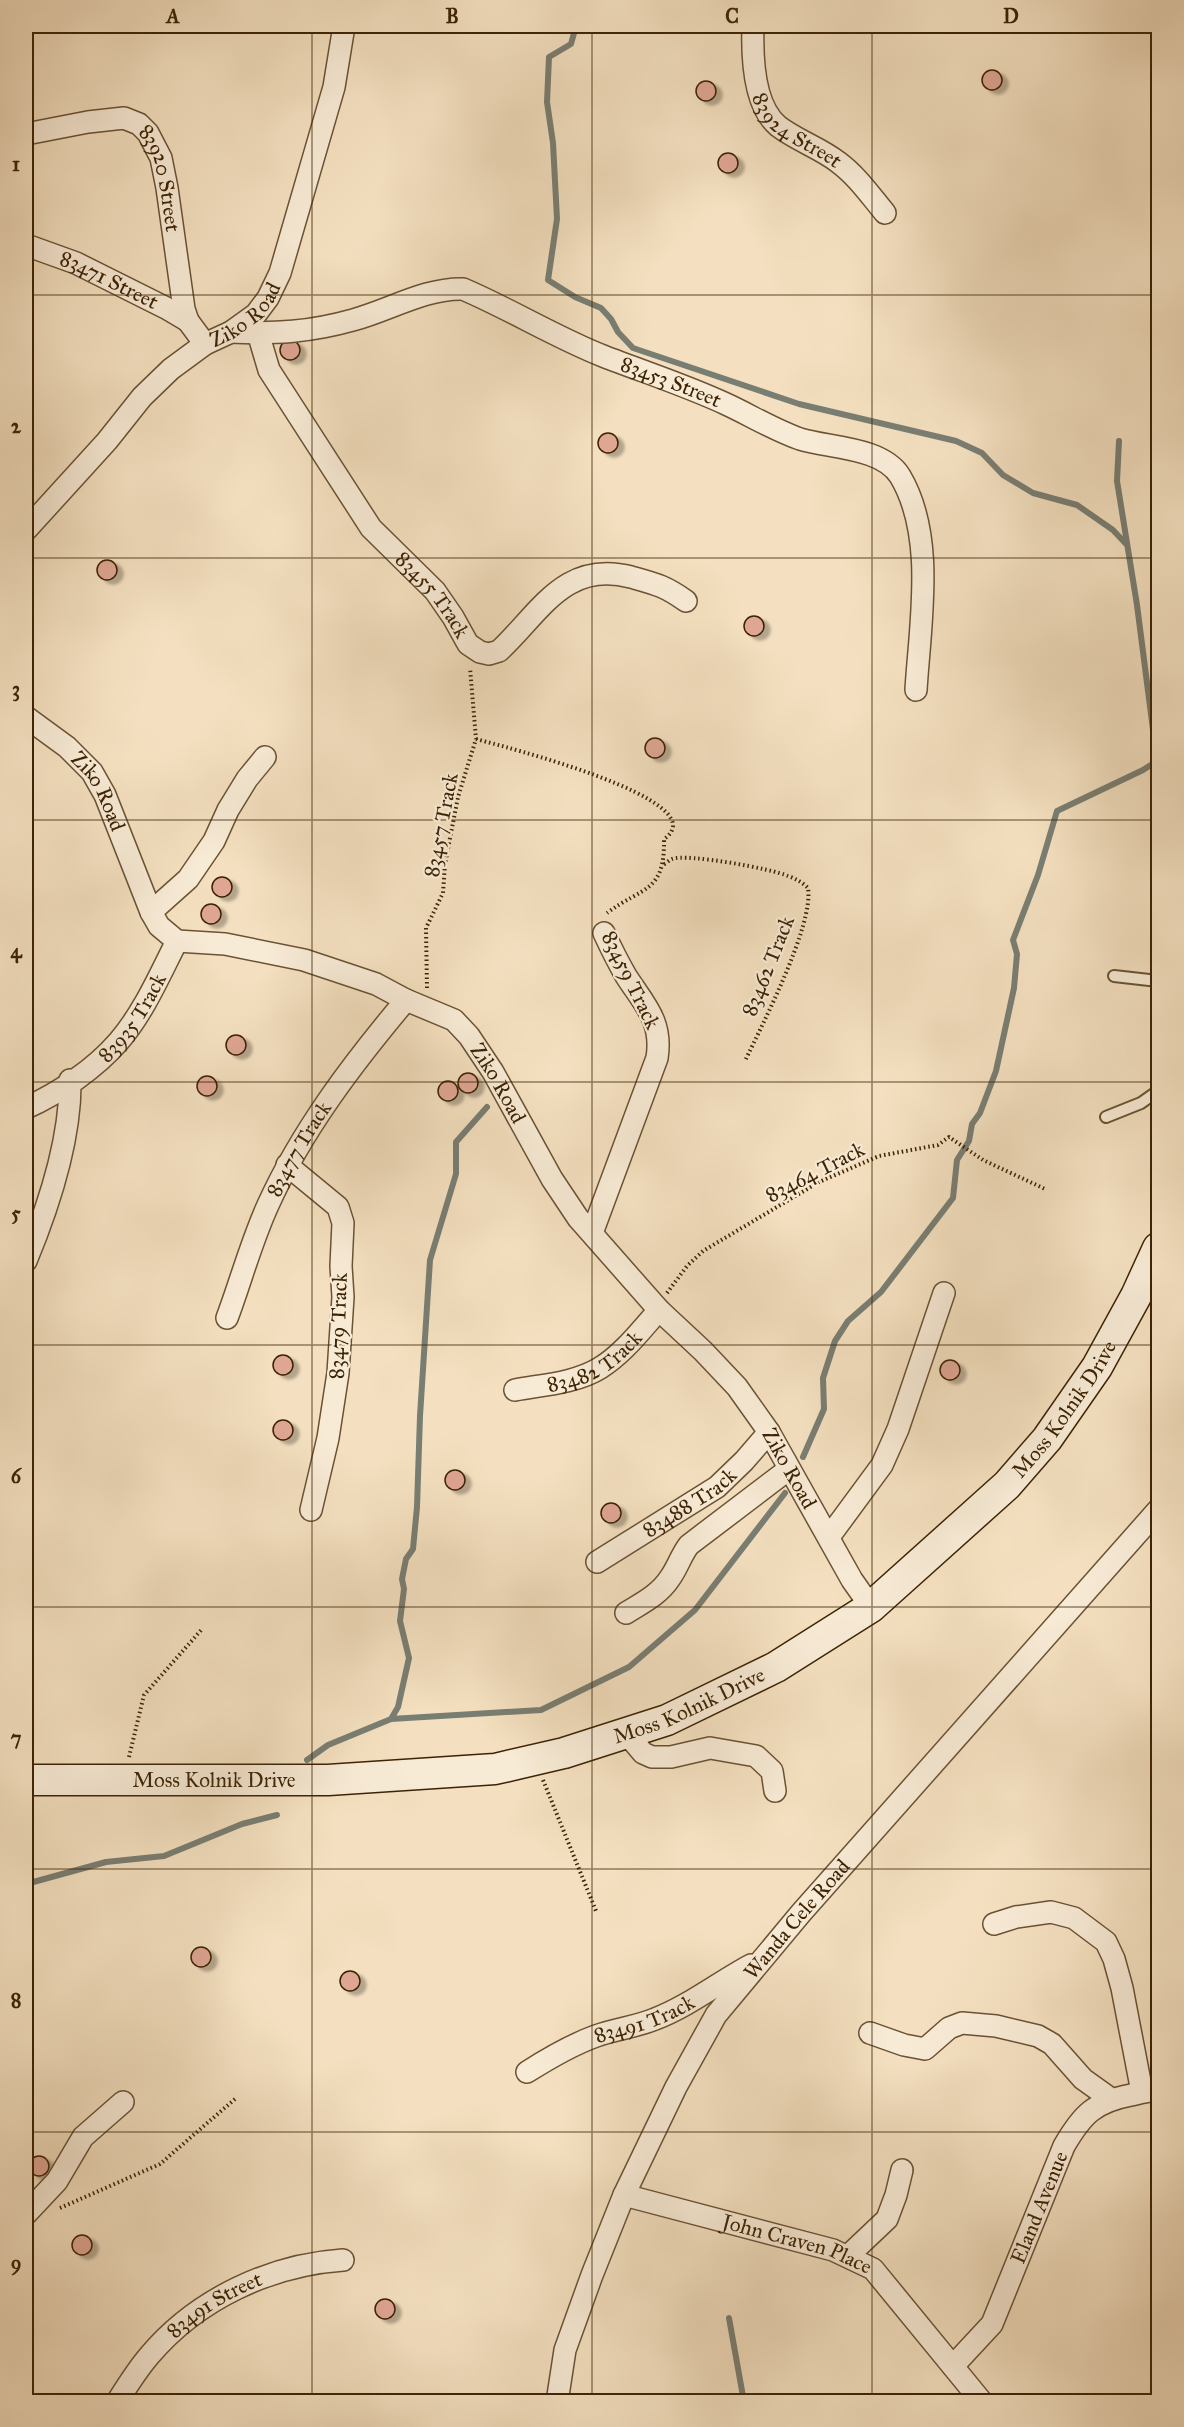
<svg xmlns="http://www.w3.org/2000/svg" width="1184" height="2427" viewBox="0 0 1184 2427" font-family="'IM FELL Great Primer',serif">
  <style>
    .lines { fill: none; stroke-linecap: round; stroke-linejoin: round }
    .stream { stroke: #797e73; stroke-width: 6 }
    .building { fill: #dfa694; stroke: #3c2304; stroke-width: 1.5; filter: url(#shadow) }
    .lane-casing { stroke: #6a5233; stroke-width: 14 }
    .street-casing { stroke: #6a5233; stroke-width: 24 }
    .secondary-casing { stroke: #3c2304; stroke-width: 33 }
    .path { stroke: #3c2304; stroke-width: 4; stroke-dasharray: 1.5 3; stroke-linecap: butt }
    .lane { stroke: #f8ebd6; stroke-width: 10 }
    .street { stroke: #f8ebd6; stroke-width: 21 }
    .secondary { stroke: #f8ebd6; stroke-width: 30 }
    .grid { fill: none; stroke: #3c2304; stroke-width: 1.5; stroke-opacity: 0.55 }
    .labels { text-anchor: middle; stroke-width: 4.5; stroke-linejoin: round; paint-order: stroke }
    .street-label { font-size: 21px; fill: #3c2304; stroke: #f8ebd6 }
    .neatline { fill: none; stroke: #3c2304; stroke-width: 2 }
    .grid-label { font-size: 20px; text-anchor: middle; font-weight: bold; fill: #3c2304 }
  </style>
  <defs>
    <filter id="shadow"><feDropShadow dx="6" dy="4" stdDeviation="1.5" flood-color="#0004"/></filter>
  </defs>
  <rect width="100%" height="100%" fill="#f4e0c0"/>
  <filter id="stains"><feTurbulence type="fractalNoise" baseFrequency=".00333" numOctaves="4"/><feColorMatrix values="0 0 0 0 .2 0 0 0 0 .09 0 0 0 0 .02 0 0 0 .5 -.17"/></filter>
  <radialGradient id="worn" r=".72"><stop offset=".6" stop-color="#630" stop-opacity="0"/><stop offset="1" stop-color="#630" stop-opacity=".3"/></radialGradient>
  <g class="lines">
    <path class="stream" d="M576 26 571 44 549 57 547 102 553 143 557 219 548 280 575 297 601 308 611 319 618 332 633 348 799 404 956 441 982 453 1003 475 1033 493 1077 505 1113 530 1127 545
      M803 1457 824 1409 823 1378 835 1341 848 1321 881 1292 953 1198 957 1160 969 1141 972 1124 980 1113 996 1071 1014 988 1017 954 1013 940 1038 875 1057 811 1143 770 1157 761 1137 605 1117 481 1119 441
      M391 1719 398 1707 409 1658 400 1621 404 1589 402 1579 406 1559 413 1549 417 1507 420 1416 430 1260 456 1174V1142L487 1107
      M307 1760 328 1745 391 1719 541 1710 629 1667 695 1610 785 1493
      M26 1884 106 1862 164 1856 242 1824 277 1815
      M729 2318 744 2402"/>
  </g>
  <path class="building" d="M982 80a10 10 0 1 1 20 0a10 10 0 1 1-20 0Z
    M696 91a10 10 0 1 1 20 0a10 10 0 1 1-20 0Z
    M718 163a10 10 0 1 1 20 0a10 10 0 1 1-20 0Z
    M280 350a10 10 0 1 1 20 0a10 10 0 1 1-20 0Z
    M598 443a10 10 0 1 1 20 0a10 10 0 1 1-20 0Z
    M97 570a10 10 0 1 1 20 0a10 10 0 1 1-20 0Z
    M744 626a10 10 0 1 1 20 0a10 10 0 1 1-20 0Z
    M645 748a10 10 0 1 1 20 0a10 10 0 1 1-20 0Z
    M212 887a10 10 0 1 1 20 0a10 10 0 1 1-20 0Z
    M201 914a10 10 0 1 1 20 0a10 10 0 1 1-20 0Z
    M226 1045a10 10 0 1 1 20 0a10 10 0 1 1-20 0Z
    M458 1083a10 10 0 1 1 20 0a10 10 0 1 1-20 0Z
    M197 1086a10 10 0 1 1 20 0a10 10 0 1 1-20 0Z
    M438 1091a10 10 0 1 1 20 0a10 10 0 1 1-20 0Z
    M273 1365a10 10 0 1 1 20 0a10 10 0 1 1-20 0Z
    M940 1370a10 10 0 1 1 20 0a10 10 0 1 1-20 0Z
    M273 1430a10 10 0 1 1 20 0a10 10 0 1 1-20 0Z
    M445 1480a10 10 0 1 1 20 0a10 10 0 1 1-20 0Z
    M601 1513a10 10 0 1 1 20 0a10 10 0 1 1-20 0Z
    M191 1957a10 10 0 1 1 20 0a10 10 0 1 1-20 0Z
    M340 1981a10 10 0 1 1 20 0a10 10 0 1 1-20 0Z
    M29 2166a10 10 0 1 1 20 0a10 10 0 1 1-20 0Z
    M72 2245a10 10 0 1 1 20 0a10 10 0 1 1-20 0Z
    M375 2309a10 10 0 1 1 20 0a10 10 0 1 1-20 0Z"/>
  <g class="lines">
    <defs>
      <path id="lane" d="M1114 976 1158 981
        M1106 1117 1141 1103 1158 1091"/>
      <g id="street">
        <path id="s1" d="M753 26C752 56 753 105 778 126 796 140 820 148 838 162 857 176 870 195 885 213"/>
        <path id="s2" d="M26 134 88 122 124 118 139 124 148 133 161 158 167 188 184 309 188 321 205 344"/>
        <path id="s3" d="M26 245 76 263 166 308 188 321"/>
        <path id="s4" d="M231 332C276 334 310 332 353 320 390 310 425 288 463 289 510 309 555 337 603 356 644 372 685 385 726 404 750 415 774 430 800 439 829 448 882 447 900 476 936 536 920 623 916 690"/>
        <path id="s5" d="M258 333 269 370 371 528 435 591 453 617 468 644 480 652 489 654 499 651C540 613 564 560 631 577 656 584 665 586 686 601"/>
        <path id="s6" d="M26 530 107 441 142 397 171 369 205 344 231 332 256 314 268 298 280 273 334 87 344 26"/>
        <path id="s7" d="M26 717 67 747 92 772 105 795 151 912 159 926 177 941 225 944 304 960 376 984 406 1000 454 1020 469 1036 493 1072 552 1179 578 1218 659 1310 703 1351 737 1387 769 1432 852 1580 871 1607"/>
        <path d="M151 912 188 879 214 841 228 810 247 779 265 757"/>
        <path id="s8" d="M26 1108C59 1093 95 1069 119 1041 144 1012 160 974 177 941"/>
        <path d="M287 1165 338 1207 343 1223 341 1266 343 1297 338 1373 328 1438 311 1510"/>
        <path d="M592 1233 657 1058C663 1021 644 1004 626 976 618 962 611 948 604 933"/>
        <path d="M26 1261C48 1208 71 1139 70 1080"/>
        <path id="s9" d="M227 1318C241 1281 251 1242 268 1205 302 1130 353 1063 406 1000"/>
        <path id="s10" d="M515 1390C542 1385 576 1383 600 1368 623 1354 641 1330 659 1310"/>
        <path d="M829 1537 882 1465 898 1429 944 1293"/>
        <path id="s11" d="M597 1562 717 1487 744 1461 769 1432"/>
        <path d="M626 1613C642 1603 659 1595 670 1578 678 1567 681 1555 689 1545L789 1469"/>
        <path d="M627 1734 643 1753 652 1757H671L710 1748 756 1756 772 1771 775 1791"/>
        <path d="M994 1924 1016 1917 1051 1912 1074 1918 1106 1942 1114 1959 1122 1988 1142 2092"/>
        <path d="M870 2033 904 2045 925 2049 949 2028 962 2023 996 2026 1038 2036 1052 2044 1083 2079 1111 2099"/>
        <path id="s12" d="M527 2072C549 2058 571 2045 596 2036 615 2029 636 2027 655 2019 689 2006 719 1982 751 1965"/>
        <path id="s13" d="M624 2195 833 2250 873 2269 982 2402"/>
        <path d="M26 2214 57 2181 83 2137 123 2102"/>
        <path d="M849 2255 887 2219 896 2195 902 2170"/>
        <path id="s14" d="M953 2366 992 2324 1064 2146C1082 2115 1094 2102 1131 2095 1140 2093 1149 2090 1158 2091"/>
        <path id="s15" d="M117 2402C127 2386 137 2370 149 2356 197 2299 270 2265 343 2260"/>
        <path id="s16" d="M557 2402 565 2350 592 2275 624 2195 676 2087 716 2015 801 1913 1158 1510"/>
      </g>
      <g id="secondary">
        <path id="s17" d="M26 1780H328L495 1769 564 1753 667 1720 776 1667 871 1607 1007 1485 1047 1439 1097 1367 1136 1296 1158 1248"/>
      </g>
    </defs>
    <use href="#lane" class="lane-casing"/>
    <use href="#street" class="street-casing"/>
    <use href="#secondary" class="secondary-casing"/>
    <path class="path" d="M476 739C497 745 720 800 664 839 665 893 643 886 607 913
      M664 864C667 863 669 860 672 859 686 853 773 869 788 876 796 879 802 882 808 888 814 925 762 1025 745 1061
      M427 988 426 928 443 893 445 864 452 828 458 797 476 739 470 668
      M667 1293 687 1266 703 1251 819 1182 879 1156 938 1145 949 1137 983 1160 1045 1189
      M129 1757 144 1695 203 1628
      M543 1780 596 1911
      M60 2208 160 2164 235 2099"/>
    <use href="#lane" class="lane"/>
    <use href="#street" class="street"/>
    <use href="#secondary" class="secondary"/>
  </g>
  <path class="grid" d="M312 26V2402M592 26V2402M872 26V2402M26 295H1158M26 558H1158M26 820H1158M26 1082H1158M26 1345H1158M26 1607H1158M26 1869H1158M26 2132H1158"/>
  <g class="labels">
    <g class="street-label">
      <text dy="7" stroke="none"><textPath href="#s1" startOffset="123">83924 Street</textPath></text>
      <text dy="7" stroke="none"><textPath href="#s2" startOffset="176">83920 Street</textPath></text>
      <text dy="7" stroke="none"><textPath href="#s3" startOffset="90">83471 Street</textPath></text>
      <text dy="7" stroke="none"><textPath href="#s6" startOffset="310">Ziko Road</textPath></text>
      <text dy="7" stroke="none"><textPath href="#s4" startOffset="466">83453 Street</textPath></text>
      <text dy="7" stroke="none"><textPath href="#s5" startOffset="318">83455 Track</textPath></text>
      <text dy="7" stroke="none"><textPath href="#s7" startOffset="106">Ziko Road</textPath></text>
      <text transform="translate(441 825) rotate(-79)" y="7">83457 Track</text>
      <text transform="translate(768 966) rotate(-68)" y="7">83462 Track</text>
      <text transform="translate(631 980) rotate(64)" y="7">83459 Track</text>
      <text dy="7" stroke="none"><textPath href="#s8" startOffset="142">83935 Track</textPath></text>
      <text dy="7" stroke="none"><textPath href="#s7" startOffset="646">Ziko Road</textPath></text>
      <text dy="7" stroke="none"><textPath href="#s9" startOffset="184">83477 Track</textPath></text>
      <text transform="translate(815 1172) rotate(-27)" y="7">83464 Track</text>
      <text transform="translate(338 1326) rotate(-88)" y="7">83479 Track</text>
      <text dy="7" stroke="none"><textPath href="#s10" startOffset="86">83482 Track</textPath></text>
      <text dy="7" stroke="none"><textPath href="#s17" startOffset="1160">Moss Kolnik Drive</textPath></text>
      <text dy="7" stroke="none"><textPath href="#s7" startOffset="1132">Ziko Road</textPath></text>
      <text dy="7" stroke="none"><textPath href="#s11" startOffset="110">83488 Track</textPath></text>
      <text dy="7" stroke="none"><textPath href="#s17" startOffset="674">Moss Kolnik Drive</textPath></text>
      <text dy="7" stroke="none"><textPath href="#s17" startOffset="188">Moss Kolnik Drive</textPath></text>
      <text dy="7" stroke="none"><textPath href="#s16" startOffset="546">Wanda Cele Road</textPath></text>
      <text dy="7" stroke="none"><textPath href="#s12" startOffset="129">83491 Track</textPath></text>
      <text dy="7" stroke="none"><textPath href="#s14" startOffset="183">Eland Avenue</textPath></text>
      <text dy="7" stroke="none"><textPath href="#s13" startOffset="180">John Craven Place</textPath></text>
      <text dy="7" stroke="none"><textPath href="#s15" startOffset="140">83491 Street</textPath></text>
    </g>
  </g>
  <rect width="1184" height="2427" fill="none" stroke="#f4e0c0" stroke-width="66"/>
  <rect x="33" y="33" width="1118" height="2361" class="neatline"/>
  <g class="grid-label">
    <text x="173" y="23">A</text>
    <text x="452" y="23">B</text>
    <text x="732" y="23">C</text>
    <text x="1011" y="23">D</text>
    <text x="16" y="171">1</text>
    <text x="16" y="433">2</text>
    <text x="16" y="696">3</text>
    <text x="16" y="958">4</text>
    <text x="16" y="1220">5</text>
    <text x="16" y="1483">6</text>
    <text x="16" y="1745">7</text>
    <text x="16" y="2007">8</text>
    <text x="16" y="2270">9</text>
  </g>
  <rect width="100%" height="100%" filter="url(#stains)"/>
  <rect width="100%" height="100%" fill="url(#worn)"/>
</svg>
